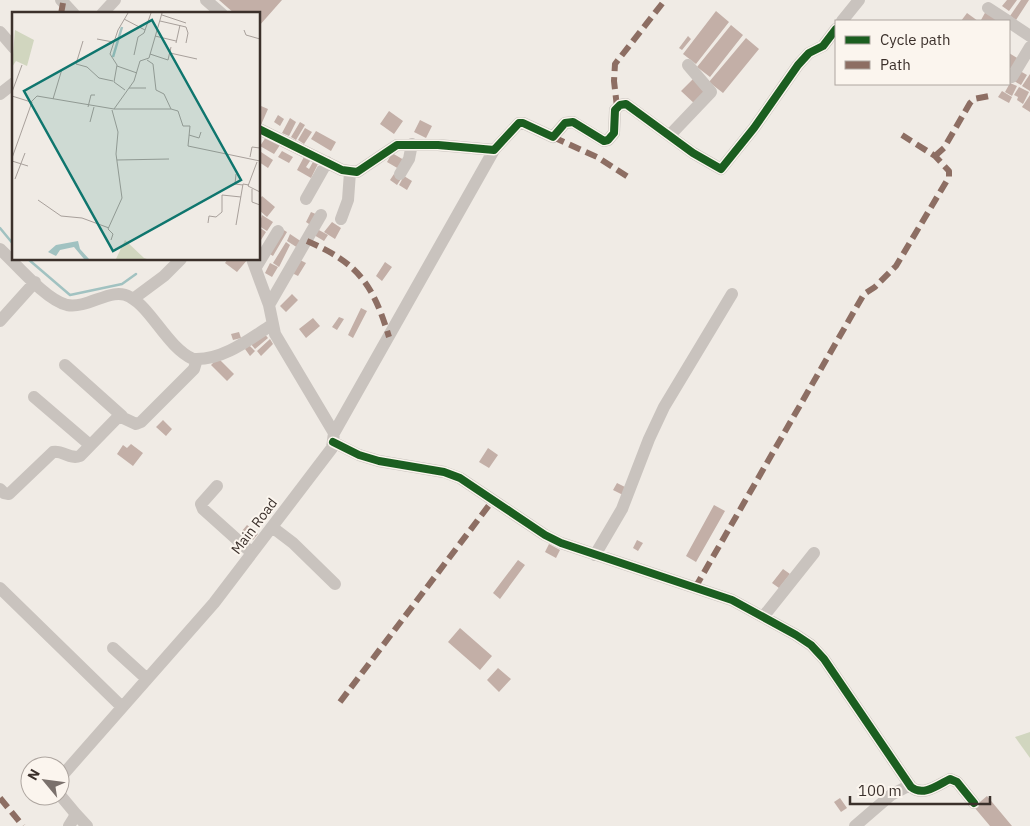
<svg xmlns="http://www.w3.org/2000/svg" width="1030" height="826" viewBox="0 0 1030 826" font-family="'IBM Plex Sans',sans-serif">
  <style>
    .green { fill: #d1d6bf }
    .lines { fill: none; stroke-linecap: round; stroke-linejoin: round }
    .stream { stroke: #a1c2c1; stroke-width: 2.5 }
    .building { fill: #c3afa7 }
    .minor { stroke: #c9c3be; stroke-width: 12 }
    .quiet { stroke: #8d6e63; stroke-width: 6; stroke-dasharray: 12 6; stroke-linecap: butt }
    .cycleway-casing { stroke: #fbf5ee; stroke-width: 11 }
    .cycleway { stroke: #1b5e20; stroke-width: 8 }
    .labels { text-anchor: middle; stroke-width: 4; stroke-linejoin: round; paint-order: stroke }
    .street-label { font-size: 14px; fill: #3b302b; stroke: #fbf5ee }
    .inset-river { fill: none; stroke: #a1c2c1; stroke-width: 2.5 }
    .inset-road { fill: none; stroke: #a8a09b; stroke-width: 1 }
    .view { fill: #0f766e; fill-opacity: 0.15; stroke: #0f766e; stroke-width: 2.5 }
    .inset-edge { fill: none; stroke: #3b302b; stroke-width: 2.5 }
  </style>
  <rect width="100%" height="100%" fill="#f0ebe5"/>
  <path class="green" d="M1030 732V758L1015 737Z"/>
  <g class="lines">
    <path class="stream" d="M0 228 14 245
      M28 259 70 295 122 284 136 274"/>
  </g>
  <path class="building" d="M219 0H282L259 26V14H235Z
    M1007 0H1017L1009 11 1002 6Z
    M1021 0H1029L1016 20 1010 16Z
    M716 11 729 22 696 64 683 54Z
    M986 11 1004 21H983L981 20Z
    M967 13 978 21H961Z
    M731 25 743 35 710 77 697 67Z
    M688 36 691 39 682 50 679 48Z
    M746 38 759 49 723 93 709 82Z
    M1009 53 1019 59 1009 70Z
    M1020 71 1027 75 1021 85 1014 81Z
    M1030 74V91L1022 86Z
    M693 79 708 92 696 105 681 91Z
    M1010 83 1017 86 1012 96 1005 92Z
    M1019 87 1029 92 1023 104 1017 100 1018 97 1014 95Z
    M1002 91 1012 97 1009 103 998 97Z
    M1030 95V112L1022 107Z
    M261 106 268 109 261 125 259 124V112Z
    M389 111 403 121 394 134 380 124Z
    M278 115 284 119 280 126 274 122Z
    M290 118 296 122 289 136 282 133Z
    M420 120 432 126 426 138 414 132Z
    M300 122 305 125 296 140 291 137Z
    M305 128 312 132 304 144 298 140Z
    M316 131 336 142 331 151 311 139Z
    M266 137 280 145 274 154 260 146Z
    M282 151 293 157 289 163 278 157Z
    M261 152 273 160 268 168 259 162Z
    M392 153 404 160 399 169 387 162Z
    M305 155 312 158 306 167 309 169 314 160 319 162 311 178 297 170Z
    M394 174 401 179 397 185 390 180Z
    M404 176 412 181 407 190 399 185Z
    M262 196 275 207 267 217 259 210V200Z
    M311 212 318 215 312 226 306 222Z
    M262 215 273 222 267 231 259 226Z
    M332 222 341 228 335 239 324 232Z
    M259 227 266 232 261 240 259 239Z
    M282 229 287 232 273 256 268 253Z
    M317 229 328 235 324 241 314 235Z
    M290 234 302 242 298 248 287 241Z
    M286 242 290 245 279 267 273 263Z
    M228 259H248L237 272 225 263Z
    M298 259 306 263 298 276 290 272Z
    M385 262 392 267 382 281 376 276Z
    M270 263 278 267 272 277 265 273Z
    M292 294 298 300 286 312 280 306Z
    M361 308 367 311 353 338 348 335Z
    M339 317 344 319 337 330 332 327Z
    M313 318 320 326 306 338 299 329Z
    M239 332 241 338 233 340 231 334Z
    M263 332 268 338 255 349 250 343Z
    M270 339 273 344 261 356 257 351Z
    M249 345 255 351 250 356 245 349Z
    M218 358 234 374 227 381 211 365Z
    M163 420 172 429 166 436 156 427Z
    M131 444 143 453 133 466 117 454 123 445 127 448Z
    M488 448 498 455 489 468 479 462Z
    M617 483 629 489 625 496 613 490Z
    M714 505 725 511 696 562 686 556Z
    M247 525 258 534 253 540 242 531Z
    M637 540 643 543 638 551 633 548Z
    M549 544 560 550 556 558 545 552Z
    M518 560 525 565 500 599 493 593Z
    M783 569 790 574 779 588 772 583Z
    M460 628 492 656 480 670 448 642Z
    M498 668 511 679 499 692 487 680Z
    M987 796 1012 826H990L974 807Z
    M840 798 847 808 841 812 834 802Z"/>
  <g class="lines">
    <path class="minor" d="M61 0 74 14
      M206 0 222 14
      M988 8 1008 21
      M102 14 115 0
      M842 21 859 0
      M1009 22 1030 36
      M0 32 14 48
      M1012 77 1030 47
      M0 94 14 83
      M259 129 342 170 357 172 397 145H438L494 150 519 123H523L553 137 565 123 573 122 604 141 608 140 614 133 615 110 620 105 626 104 693 153 721 169 754 128 798 65 809 53 823 46 836 29
      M670 135 711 92 688 65
      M400 174 409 159 412 144
      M306 199 327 162
      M341 219 348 200 350 172
      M0 249C16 264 46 300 67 305 89 309 112 286 130 297 152 309 167 347 193 359 222 361 250 339 273 324
      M256 267 278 231
      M133 299 164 276 181 259
      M269 305 321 215
      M0 321 35 282
      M65 365 122 416
      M34 397 90 445
      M334 433 494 150
      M333 442 359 455 379 461 444 472 460 478 545 535 561 543 732 600 796 635 811 645 824 659 911 787C923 797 938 785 950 779L957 782 974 803
      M217 486 201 504 203 509 252 553
      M0 489 4 493 9 494 53 452C63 450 70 460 80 456L119 416 136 424 141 422 194 369 197 359
      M272 527 293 543 335 584
      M595 555 622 509 649 439 664 407 732 294
      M0 588 122 707
      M763 617 814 553
      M113 648 147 679
      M60 778 214 603 332 448 334 433 275 334 269 305 252 259
      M60 795 75 813 74 818 69 826
      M75 813 87 826
      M855 826 891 795 910 785"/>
    <path class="quiet" d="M61 14 63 3
      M617 107 614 81 615 64 665 0
      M553 137 597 157 628 177
      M935 156 944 148 970 103 974 99 989 96
      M307 241C358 263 373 284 389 337
      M695 588 864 294 875 287 896 266 949 177V171L935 156 902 135
      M340 702 493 500
      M0 798 23 826"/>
    <defs>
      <path id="cycleway" d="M259 129 342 170 357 172 397 145H438L494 150 519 123H523L553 137 565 123 573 122 604 141 608 140 614 133 615 110 620 105 626 104 693 153 721 169 754 128 798 65 809 53 823 46 836 29
        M333 442 359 455 379 461 444 472 460 478 545 535 561 543 732 600 796 635 811 645 824 659 911 787C923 797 938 785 950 779L957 782 974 803"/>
    </defs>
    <use href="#cycleway" class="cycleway-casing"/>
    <use href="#cycleway" class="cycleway"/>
  </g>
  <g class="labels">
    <g class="street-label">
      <text transform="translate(254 526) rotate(-53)" y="5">Main Road</text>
    </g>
  </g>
  <g transform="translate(12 12)">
    <rect width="248" height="248" fill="#f0ebe5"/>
    <path d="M3 18 22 28 15 54 4 49 0 55ZM113 228 132 246 135 247H104Z" fill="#d1d6bf"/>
    <path d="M66 229 68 237 77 247H72L62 235 48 238 44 244 36 240 44 233Z" fill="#a1c2c1"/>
    <path class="inset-river" d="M101 45 110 15"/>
    <path class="inset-road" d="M150 3 174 11M112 7 133 18M148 9 174 15 176 21 174 31M232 18 234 23 248 27M143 24 164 29M85 27 101 30M71 29 64 52 75 55 87 66 101 69M164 31 168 13M158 41 185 47M138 42 156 48 159 35M122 43 126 25 132 21 139 1M135 48 141 52 144 78 152 82 159 97 166 99 171 114H178L176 134 248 149M105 54 125 61M117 76H134M113 78 102 70 105 53 98 42 106 18 116 1M0 80 10 53M0 84 19 90 25 84 102 97 122 69 128 49 137 46 150 1M41 87 50 57M76 95 79 83H83M102 97H159M78 110 82 95M177 123 187 126 189 120M238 145 240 135 248 136M0 146 20 90M105 148 157 147M0 149 16 154M245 150 236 174 248 180M224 162 223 172 231 173M3 167 13 141M240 177V190L248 193M26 188 49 204 70 206 97 216M196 211 197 204 204 205 210 200V183L229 185M224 213 231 172 237 173M99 228 101 222 96 217 110 186 104 142 106 120 100 98"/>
    <path class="view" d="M140 8 229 168 101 239 12 79Z"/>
    <rect width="248" height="248" class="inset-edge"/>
  </g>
  <rect x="835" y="20" width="175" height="65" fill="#fbf5ee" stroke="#aea6a0"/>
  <rect x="845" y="36" width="25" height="8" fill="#1b5e20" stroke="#aea6a0"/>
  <text x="880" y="45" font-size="15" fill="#3b302b">Cycle path</text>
  <rect x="845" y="61" width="25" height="8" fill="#8d6e63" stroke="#aea6a0"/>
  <text x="880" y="70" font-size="15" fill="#3b302b">Path</text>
  <g transform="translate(45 781) rotate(299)"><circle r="24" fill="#fbf5ee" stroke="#aea6a0"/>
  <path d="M0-4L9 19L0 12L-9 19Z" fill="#7a716c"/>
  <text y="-8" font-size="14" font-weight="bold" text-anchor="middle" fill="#3b302b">N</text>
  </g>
  <path d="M850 796v8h140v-8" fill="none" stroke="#3b302b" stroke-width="2.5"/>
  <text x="858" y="796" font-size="15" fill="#3b302b" stroke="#fbf5ee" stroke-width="4" paint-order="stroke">100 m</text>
</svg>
